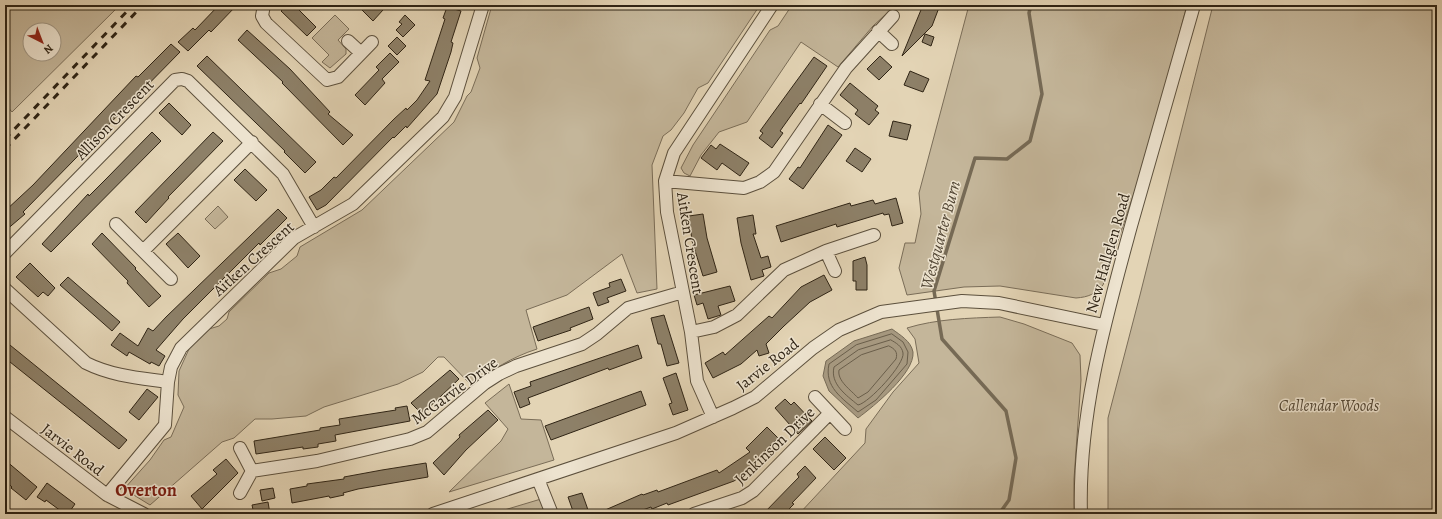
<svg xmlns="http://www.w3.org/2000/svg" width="1442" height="519" viewBox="0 0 1442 519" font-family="Alegreya,serif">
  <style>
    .green { fill: #c4b69a; stroke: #7a6d58; fill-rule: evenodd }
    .water { fill: #a6987f; stroke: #766a55 }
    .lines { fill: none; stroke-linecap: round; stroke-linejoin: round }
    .shore { stroke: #6a5e4a; stroke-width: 1 }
    .stream { stroke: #766a55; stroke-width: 3.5 }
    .building { fill: #8d8068; stroke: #2f2415 }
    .minor-casing { stroke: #5c503d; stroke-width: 14 }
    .minor { stroke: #ede3cf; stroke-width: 12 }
    .rail { stroke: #2f2415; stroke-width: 3; stroke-dasharray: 7 7; stroke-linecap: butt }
    .labels { text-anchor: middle; stroke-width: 3; stroke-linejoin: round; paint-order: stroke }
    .street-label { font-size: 16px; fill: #2f2415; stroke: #ede3cf }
    .park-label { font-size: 16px; font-style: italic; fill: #544836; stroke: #ede3cf }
    .water-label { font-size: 17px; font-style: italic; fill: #534735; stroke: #ede3cf }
    .quarter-label { font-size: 18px; font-weight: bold; fill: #7a1f14; stroke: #ede3cf }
  </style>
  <rect width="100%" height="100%" fill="#e3d4b5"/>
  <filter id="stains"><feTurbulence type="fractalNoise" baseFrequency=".005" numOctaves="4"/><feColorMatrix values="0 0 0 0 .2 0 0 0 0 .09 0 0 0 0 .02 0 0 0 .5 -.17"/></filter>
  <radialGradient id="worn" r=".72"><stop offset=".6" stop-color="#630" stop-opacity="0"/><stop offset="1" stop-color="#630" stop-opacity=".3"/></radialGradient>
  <path class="green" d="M5 5H120L12 112 5 104ZM30 30H54V54H30Z
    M492 5H760L708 83 698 88 684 113 671 130 663 136 652 165 657 289 637 293 622 254 567 295 526 310 537 349C512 357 492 370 471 385L444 357H438L423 372 398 384 324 407 306 416 272 419H255L234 438 222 442 150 505 124 489 150 460 164 440 171 437 184 407 178 395 179 371 189 349 209 329 219 326 227 319 229 312 269 273 281 269 297 256 300 247 362 210 454 122 467 96 471 92 480 68 477 58Z
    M792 5H896L873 26 838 67 801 42 747 122 719 132 701 155 690 176 684 173 681 168 693 145 770 30 778 26Z
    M969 5H1187L1150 146 1103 285C1095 294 1089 297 1076 298L1000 286 964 287 907 295 899 268 905 243H915L921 214 919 193Z
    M1213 5H1437V514H1108V418L1140 295Z
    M335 15 349 29 338 40 346 49V54L330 68 322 62 329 55 312 38Z
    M218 206 228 217 215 229 205 219Z
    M1000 317 1024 324 1072 343 1080 355 1081 380 1074 479V514H799L865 443 866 429 893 392 919 363 915 339 907 328C936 319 969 318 1000 317Z
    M509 384 521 419 541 420 554 460 449 492 501 441 508 429 485 403Z
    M541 499 547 514H491Z"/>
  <path class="water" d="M892 329C900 335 911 341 913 352 915 373 874 406 858 418L829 391 823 376 826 361 854 341Z"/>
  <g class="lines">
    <path class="shore" d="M892 334 903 342 908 352 907 364 876 400 858 412C842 398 824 387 829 364L856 345Z
      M891 340C896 343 902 346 903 353 905 364 869 403 858 405 846 395 830 384 834 367L858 350Z
      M889 346C895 349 898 352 896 359L868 392 858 398C851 390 837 381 839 370L861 355Z"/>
    <path class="stream" d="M999 514 1009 500 1016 458 1006 411 942 339 934 291 975 158 1007 159 1030 141 1042 94 1029 13 1031 5"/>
  </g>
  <path class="building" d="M219 5H237L211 32 209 30 188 51 178 42 193 28 195 30Z
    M287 5H294L316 27 307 36 281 11Z
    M357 5H377L383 10 373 21Z
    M923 5H940L932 26 902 56Z
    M447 7 461 11 451 42 453 43 451 52 437 94 407 128 406 126 394 138 393 137 326 205 317 210 309 197 321 190 334 177 336 178 394 119 406 108 407 110 417 100 430 81 425 80 445 19 443 18Z
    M405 15 415 25 403 37 396 30 402 24 399 22Z
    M247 30 290 69 330 112 328 114 353 135 343 145 282 83 283 82 238 40Z
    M925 34 934 37 931 46 922 42Z
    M397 37 406 46 397 55 388 46Z
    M171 44 180 52 23 212 25 214 5 231V211L33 185 136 76 138 77Z
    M390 53 399 62 382 79 385 83 365 105 355 95 379 70 376 67Z
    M207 56 316 162 305 173 284 152 285 151 197 66Z
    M880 56 892 67 879 80 867 69Z
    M814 57 827 66 801 104 800 103 780 131 783 133 772 148 759 138 763 133 760 131Z
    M910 71 929 79 923 92 904 85Z
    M850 83 878 106 875 110 879 113 869 125 855 114 858 110 840 95Z
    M169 103 191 125 182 135 159 113Z
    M893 121 911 125 907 140 889 136Z
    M828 125 842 135 803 189 789 179 798 167 800 168Z
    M152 132 161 141 51 252 42 244 88 194 89 196 106 179Z
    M213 132 223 141 168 197 169 198 146 223 135 212Z
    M720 144 749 163 740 176 722 163 717 170 701 158 711 145 716 149Z
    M855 148 871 159 862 172 846 161Z
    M245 169 267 190 256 201 234 180Z
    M896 198 903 223 892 226 889 214 884 215 883 213 837 227 836 224 781 242 776 226 850 203 851 206 873 200 875 204Z
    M278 209 287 218 260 245 259 243 183 319 156 350 165 356 159 366 151 362 150 364 129 352 127 356 111 345 120 333 138 346 148 328 153 331 166 317Z
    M703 214 707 238 717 272 703 276 692 241 689 216Z
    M753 215 756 234H753L761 258 768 256 771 267 762 270 764 276 751 280 741 243 737 218Z
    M102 233 136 268 135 269 161 296 149 307 127 283 128 281 92 244Z
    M178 233 200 256 188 268 166 244Z
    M865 257 867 265V290H856V281H853V261Z
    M30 263 55 288 48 296 43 292 38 297 16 277Z
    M824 275 832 290 810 302 784 326 766 344 769 353 759 356 757 350 741 364 713 378 705 363 723 352 725 355 769 316 772 318 801 287Z
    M68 277 120 322 112 331 60 285Z
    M621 279 626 291 607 298 609 302 598 306 593 293 610 287 609 283Z
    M730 286 735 301 718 306 721 315 708 319 703 303 697 305 694 295Z
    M589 307 593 319 570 328 571 330 538 341 533 327Z
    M664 315 679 363 667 366 661 344H658L651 318Z
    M5 341 127 440 119 449 5 358Z
    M638 345 642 358 609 370 608 368 528 398 530 404 520 408 514 392 531 386 530 382Z
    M450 370 459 379 422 414 411 403Z
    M676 373 688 410 673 415 669 404 672 403 663 378Z
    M147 389 158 397 139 420 129 412Z
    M641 391 646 405 551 440 545 426Z
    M785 399 791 405 794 402 812 421 798 434 775 408Z
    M407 406 410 421 335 435 336 441 318 444V447L303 449V447L256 454 254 441 320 430V428L340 425 339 419 396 410 395 408Z
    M488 410 498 420 466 450 444 475 433 463 460 437 459 435Z
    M767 427 778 438 752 464 754 467 734 481 668 505 667 503 652 509 651 507 632 514H596L642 494 643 495 657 490 658 492 717 470 719 473 750 452 746 448Z
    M825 437 846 458 834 470 813 449Z
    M226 459 238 473 202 509 191 496 217 474 213 470Z
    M5 460 37 487 26 500 11 488 12 487 5 481Z
    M426 463 428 477 358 489 343 493 344 495 330 498 329 496 292 503 290 489 307 486V484L344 479V477L382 470Z
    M805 466 816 478 792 503 794 504 784 514H763L799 477 797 474Z
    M47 483 75 504 68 514H65L46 500 45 502 37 497Z
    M273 488 275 498 262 501 260 490Z
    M582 493 587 507 589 514H574L568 497Z
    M268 502 270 514H254L252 505Z"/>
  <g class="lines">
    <defs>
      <path id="minor" d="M264 5 262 16 266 23 327 80 338 77 372 42
        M878 31 892 44
        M348 41 361 53
        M820 104 845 123
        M665 181 744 188 760 182 774 172 846 68 893 16
        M116 224 171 279
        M143 251 252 142
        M826 251 835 271
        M5 253 175 80 182 79 188 81 283 174 314 227
        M5 289 86 363C112 376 140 378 168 382
        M691 332 714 327 737 315 784 270 826 251 874 235
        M815 397 845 429
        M5 417 107 495 144 514
        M713 417 697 381 691 332 667 212 665 181 674 153 772 5
        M252 471 317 461 410 439 427 432 485 383 499 374 516 366 582 344 597 334 628 308 683 292
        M538 479 552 514
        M240 493 252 471 240 448
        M107 495 165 425 168 382 171 367 181 348 294 238 353 204 443 117 455 97 483 5
        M433 514 676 433 733 408 755 397 813 348 839 330 881 312 962 301 999 303 1104 325
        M694 514 742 498 753 491 830 413
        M1081 514C1078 415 1105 321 1131 226 1152 153 1173 79 1194 5"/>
    </defs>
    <use href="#minor" class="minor-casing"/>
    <use href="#minor" class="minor"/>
    <path class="rail" d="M5 139 133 5
      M5 149 143 5"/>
  </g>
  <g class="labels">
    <g class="street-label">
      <text transform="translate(114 119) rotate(-46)" y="6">Allison Crescent</text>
      <text transform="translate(691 243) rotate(81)" y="6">Aitken Crescent</text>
      <text transform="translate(1107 253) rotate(-74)" y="6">New Hallglen Road</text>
      <text transform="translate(253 258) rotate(-42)" y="6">Aitken Crescent</text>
      <text transform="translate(767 364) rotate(-38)" y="6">Jarvie Road</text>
      <text transform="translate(454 390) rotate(-36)" y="6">McGarvie Drive</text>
      <text transform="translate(774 445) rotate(-44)" y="6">Jenkinson Drive</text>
      <text transform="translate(73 449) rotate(38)" y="6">Jarvie Road</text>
    </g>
    <g class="park-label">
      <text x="1329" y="411">Callendar Woods</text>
    </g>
    <g class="water-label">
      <text transform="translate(940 235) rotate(-75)" y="6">Westquarter Burn</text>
    </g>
    <g class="quarter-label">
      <text x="146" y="496">Overton</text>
    </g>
  </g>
  <rect width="1442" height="519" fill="none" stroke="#e3d4b5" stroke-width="20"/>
  <rect x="6" y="6" width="1430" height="507" fill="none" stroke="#2f2415" stroke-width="2"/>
  <rect x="10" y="10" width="1422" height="499" fill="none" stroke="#2f2415"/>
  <g transform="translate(42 42) rotate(138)"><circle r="19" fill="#ede3cf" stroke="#a19785"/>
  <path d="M0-3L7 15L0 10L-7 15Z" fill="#8f2418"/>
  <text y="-6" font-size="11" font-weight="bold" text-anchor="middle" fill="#2f2415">N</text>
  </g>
  <rect width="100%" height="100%" filter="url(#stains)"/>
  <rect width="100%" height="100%" fill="url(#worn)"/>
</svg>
